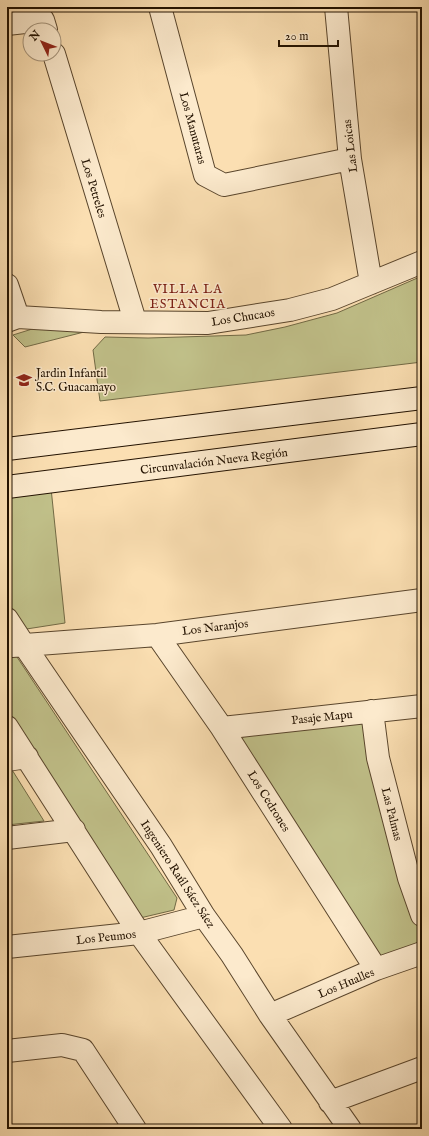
<svg xmlns="http://www.w3.org/2000/svg" width="429" height="1136" viewBox="0 0 429 1136" font-family="'IM FELL English',serif">
  <style>
    .green { fill: #c1c18a; stroke: #726a45 }
    .lines { fill: none; stroke-linecap: round; stroke-linejoin: round }
    .minor-casing { stroke: #59452c; stroke-width: 24 }
    .secondary-casing { stroke: #231200; stroke-width: 24 }
    .minor { stroke: #fceacd; stroke-width: 22 }
    .secondary { stroke: #fceacd; stroke-width: 22 }
    .labels { text-anchor: middle; stroke-width: 3; stroke-linejoin: round; paint-order: stroke }
    .street-label { font-size: 12px; fill: #231200; stroke: #fceacd }
    .poi-label { font-size: 12px; fill: #231200; stroke: #fceacd; text-anchor: start }
    .neighbourhood-label { font-size: 13px; letter-spacing: 1px; fill: #7a1f14; stroke: #fceacd }
  </style>
  <rect width="100%" height="100%" fill="#fbdfb2"/>
  <filter id="stains"><feTurbulence type="fractalNoise" baseFrequency=".005" numOctaves="4"/><feColorMatrix values="0 0 0 0 .2 0 0 0 0 .09 0 0 0 0 .02 0 0 0 .5 -.17"/></filter>
  <radialGradient id="worn" r=".72"><stop offset=".6" stop-color="#630" stop-opacity="0"/><stop offset="1" stop-color="#630" stop-opacity=".3"/></radialGradient>
  <path class="green" d="M422 276V362L100 401 93 350 105 337 148 338 246 335 285 327 337 313Z
    M45 325 88 331 25 347 13 335Z
    M51 488 65 623 20 630 7 607V493Z
    M7 651H13L177 898 174 910 140 918 7 713Z
    M362 721 422 942 377 960 237 744 248 732Z
    M9 765 44 821 7 825V766Z"/>
  <g class="lines">
    <defs>
      <path id="minor" d="M160 7 205 175 224 185 350 159
        M336 7 350 159 371 283
        M7 24 43 20 46 30
        M54 54 135 321
        M7 285 18 317
        M7 321 18 317 101 322 208 323 290 310 332 299 422 262
        M7 619 24 645 161 846 204 916 232 955 270 1015 350 1129
        M157 635 222 728 376 969
        M12 646 157 635 422 600
        M372 711 378 758 409 878 422 915
        M7 727 139 933 281 1129
        M222 728 422 706
        M7 760 27 757
        M7 838 74 830
        M7 947 139 933 204 916
        M270 1015 376 969 422 953
        M7 1051 62 1045 83 1050 135 1129
        M330 1102 422 1068"/>
      <path id="secondary" d="M7 449 422 398
        M7 487 422 434"/>
    </defs>
    <use href="#minor" class="minor-casing"/>
    <use href="#secondary" class="secondary-casing"/>
    <use href="#minor" class="minor"/>
    <use href="#secondary" class="secondary"/>
  </g>
  <defs>
    <symbol id="school-bare" viewBox="-9 -9 18 18"><path d="M0-5L7-2L0 1L-7-2ZM-4 1L0 2.5L4 1V4Q0 6-4 4Z" fill="#8f2418" stroke="#fceacd" stroke-width="2.5" paint-order="stroke"/></symbol>
  </defs>
  <g fill-rule="evenodd">
    <use href="#school-bare" x="13" y="369" width="22" height="22"/>
  </g>
  <g class="labels">
    <g class="street-label">
      <text transform="translate(193 128) rotate(75)" y="4">Los Manutaras</text>
      <text transform="translate(350 146) rotate(-97)" y="4">Las Loicas</text>
      <text transform="translate(94 188) rotate(73)" y="4">Los Petreles</text>
      <text transform="translate(243 317) rotate(-9)" y="4">Los Chucaos</text>
      <text transform="translate(214 461) rotate(-7)" y="4">Circunvalación Nueva Región</text>
      <text transform="translate(215 627) rotate(-7)" y="4">Los Naranjos</text>
      <text transform="translate(322 717) rotate(-6)" y="4">Pasaje Mapu</text>
      <text transform="translate(269 801) rotate(58)" y="4">Los Cedrones</text>
      <text transform="translate(392 814) rotate(76)" y="4">Las Palmas</text>
      <text transform="translate(178 874) rotate(57)" y="4">Ingeniero Raúl Sáez Sáez</text>
      <text transform="translate(106 937) rotate(-6)" y="4">Los Peumos</text>
      <text transform="translate(346 983) rotate(-23)" y="4">Los Hualles</text>
    </g>
    <g class="poi-label">
      <text x="36" y="377">Jardin Infantil<tspan x="36" dy="14">S.C. Guacamayo</tspan></text>
    </g>
    <g class="neighbourhood-label">
      <text x="188" y="293">VILLA LA<tspan x="188" dy="15">ESTANCIA</tspan></text>
    </g>
  </g>
  <rect width="429" height="1136" fill="none" stroke="#fbdfb2" stroke-width="24"/>
  <rect x="8" y="8" width="413" height="1120" fill="none" stroke="#231200" stroke-width="2"/>
  <rect x="12" y="12" width="405" height="1112" fill="none" stroke="#231200"/>
  <g transform="translate(42 42) rotate(313)"><circle r="19" fill="#fceacd" stroke="#a5947b"/>
  <path d="M0-3L7 15L0 10L-7 15Z" fill="#8f2418"/>
  <text y="-6" font-size="11" font-weight="bold" text-anchor="middle" fill="#231200">N</text>
  </g>
  <path d="M279 40v6h59v-6" fill="none" stroke="#231200" stroke-width="2"/>
  <text x="285" y="40" font-size="12" fill="#231200" stroke="#fceacd" stroke-width="3" paint-order="stroke">20 m</text>
  <rect width="100%" height="100%" filter="url(#stains)"/>
  <rect width="100%" height="100%" fill="url(#worn)"/>
</svg>
